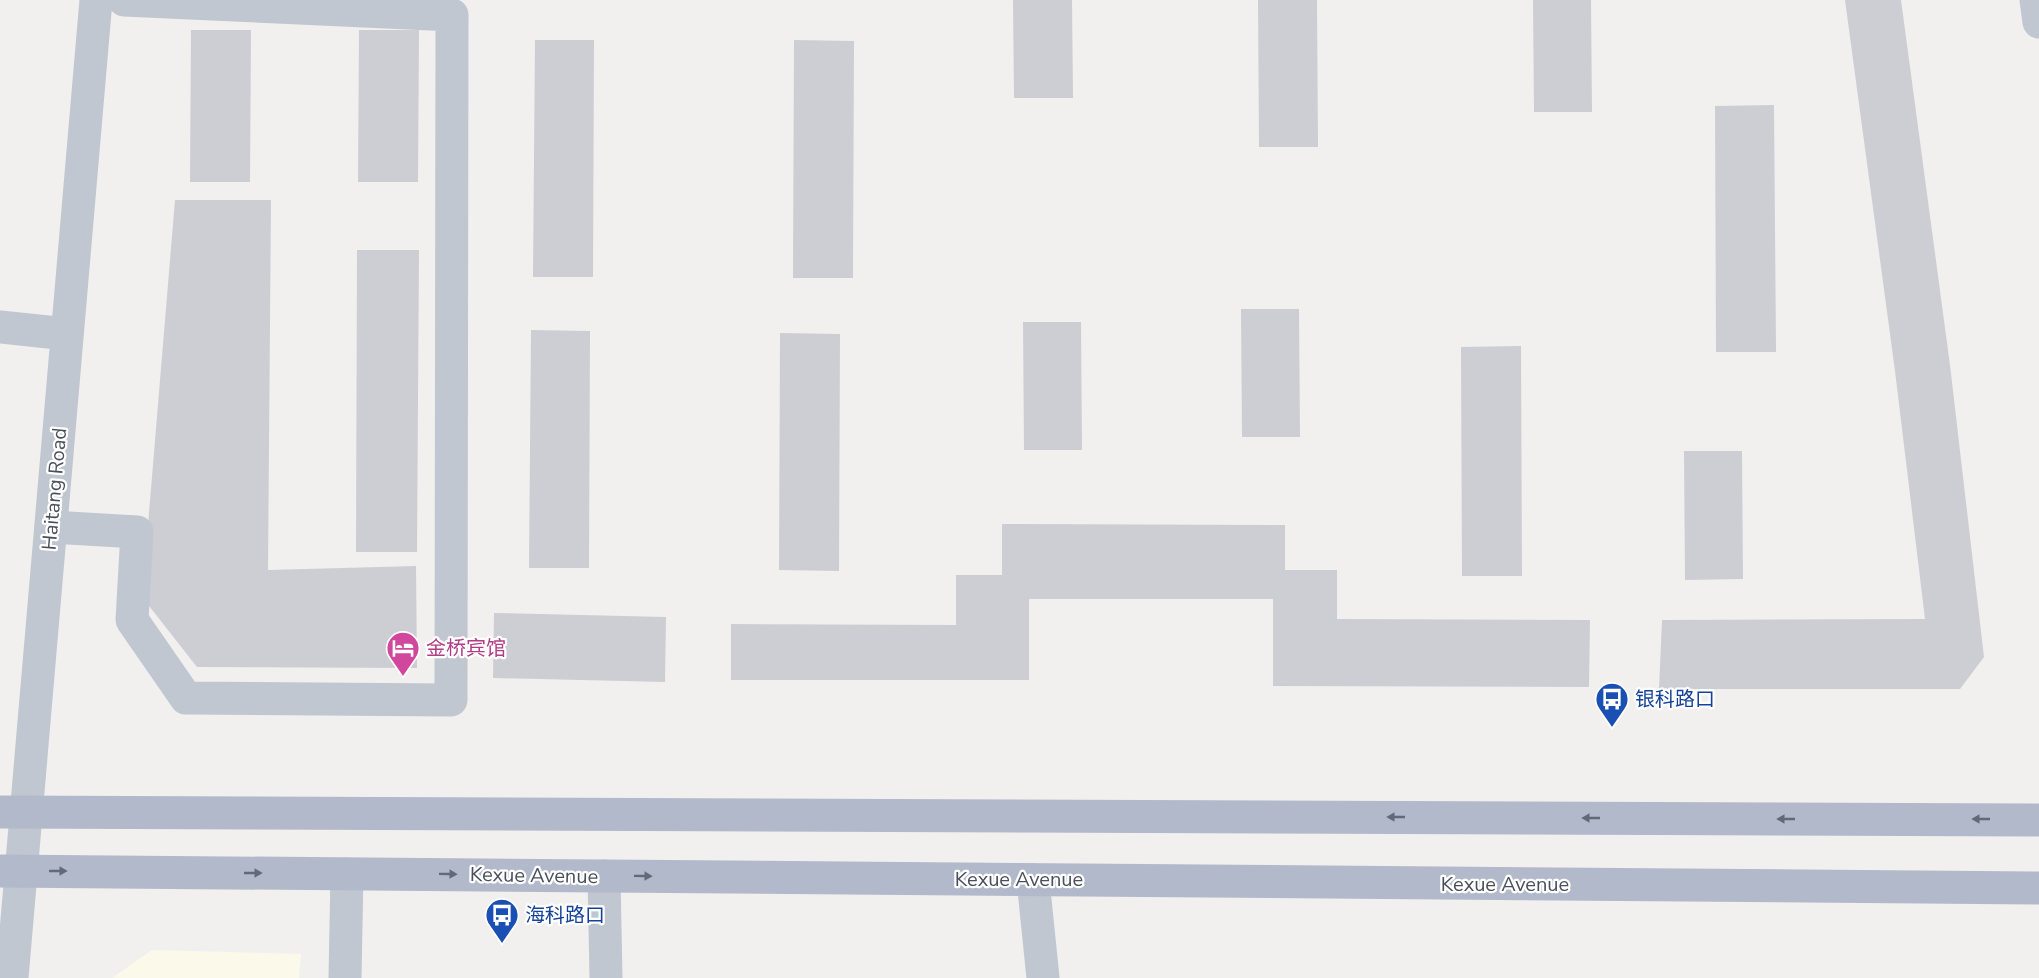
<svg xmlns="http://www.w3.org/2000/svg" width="2039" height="978" viewBox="0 0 2039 978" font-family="'Nunito Sans','Noto Sans SC',sans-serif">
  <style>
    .commercial { fill: #faf9ea }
    .building { fill: #cdcdd4 }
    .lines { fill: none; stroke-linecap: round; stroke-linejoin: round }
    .minor { stroke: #c1c7d0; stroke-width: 33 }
    .major { stroke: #b1b9cb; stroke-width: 33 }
    .oneway { fill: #636a77 }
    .labels { text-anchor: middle; stroke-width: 4.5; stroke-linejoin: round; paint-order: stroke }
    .street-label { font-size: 20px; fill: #494f5b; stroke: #fff }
    .hotel-label { font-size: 20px; fill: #b23c85; stroke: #fff; text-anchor: start }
    .transit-label { font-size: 20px; fill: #164399; stroke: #fff; text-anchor: start }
  </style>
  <rect width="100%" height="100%" fill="#f1f0ef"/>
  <path class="commercial" d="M152 950 301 954 299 978H112Z"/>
  <path class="building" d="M1013 0H1072L1073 98H1014Z
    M1258 0H1317L1318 147H1259Z
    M1533 0H1591L1592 112H1534Z
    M1845 0H1901L1950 365 1984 657 1960 689H1659L1662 620 1925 619 1895 371Z
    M191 30H251L250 182H190Z
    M359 30H419L418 182H358Z
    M535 40H594L593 277H533Z
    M794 40 854 41 853 278H793Z
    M1774 105 1776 352H1716L1715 106Z
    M175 200H271L268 570 416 566 417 668 197 667 142 597Z
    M357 250H419L417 552H356Z
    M1241 309H1299L1300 437H1242Z
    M1023 322H1081L1082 450H1024Z
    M531 330 590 331 589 568H529Z
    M780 333 840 334 839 571 779 570Z
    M1521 346 1522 576H1462L1461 347Z
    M1684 451H1742L1743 579 1685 580Z
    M1002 524 1285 525V570H1337V619L1590 620 1589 687 1273 686V599H1029V680H731V624L956 625V575H1002Z
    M494 613 666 617 665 682 493 678Z"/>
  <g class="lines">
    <path class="minor" d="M2036 0 2039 22
      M0 327 67 334
      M51 527 137 532 132 620 186 698 451 700 452 15 124 0
      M604 876 606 978
      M1033 880 1043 978
      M12 978 96 0
      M345 978 347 874"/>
    <path class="major" d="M0 812 2039 820
      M0 871 2039 888"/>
  </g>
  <defs><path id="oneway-solid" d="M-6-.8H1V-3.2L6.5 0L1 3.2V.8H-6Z" transform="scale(1.5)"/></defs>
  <g class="oneway">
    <use href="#oneway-solid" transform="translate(1396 817) rotate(-180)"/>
    <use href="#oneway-solid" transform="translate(1591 818) rotate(-180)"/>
    <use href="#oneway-solid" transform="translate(1786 819) rotate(-180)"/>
    <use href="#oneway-solid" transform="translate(1981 819) rotate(-180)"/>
    <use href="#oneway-solid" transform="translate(58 871)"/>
    <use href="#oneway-solid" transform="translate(253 873)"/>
    <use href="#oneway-solid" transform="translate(448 874) rotate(1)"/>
    <use href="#oneway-solid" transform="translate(643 876) rotate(1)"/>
  </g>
  <defs>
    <symbol id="hotel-pin" viewBox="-11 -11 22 30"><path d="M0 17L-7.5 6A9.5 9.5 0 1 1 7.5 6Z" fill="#d1479c" stroke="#fff"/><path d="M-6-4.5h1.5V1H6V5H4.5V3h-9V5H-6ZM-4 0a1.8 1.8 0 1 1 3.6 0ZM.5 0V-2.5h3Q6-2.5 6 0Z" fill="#fff"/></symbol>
    <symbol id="bus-pin" viewBox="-11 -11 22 30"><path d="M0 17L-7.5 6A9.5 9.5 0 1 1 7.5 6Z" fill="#1a4fb4" stroke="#fff"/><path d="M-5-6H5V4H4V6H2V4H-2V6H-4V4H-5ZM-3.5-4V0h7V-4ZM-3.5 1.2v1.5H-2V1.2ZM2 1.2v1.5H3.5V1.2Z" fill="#fff"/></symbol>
  </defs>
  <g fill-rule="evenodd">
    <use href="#hotel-pin" x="384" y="629" width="38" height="52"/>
    <use href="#bus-pin" x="1593" y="680" width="38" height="52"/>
    <use href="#bus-pin" x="483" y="896" width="38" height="52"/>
  </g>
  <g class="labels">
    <g class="street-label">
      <text transform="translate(54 489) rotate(-85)" y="7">Haitang Road</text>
      <text transform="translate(534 875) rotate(1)" y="7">Kexue Avenue</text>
      <text x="1019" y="886">Kexue Avenue</text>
      <text x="1505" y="891">Kexue Avenue</text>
    </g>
    <g class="hotel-label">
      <text x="426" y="655">金桥宾馆</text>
    </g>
    <g class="transit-label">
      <text x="1635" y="706">银科路口</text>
      <text x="525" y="922">海科路口</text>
    </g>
  </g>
</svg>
